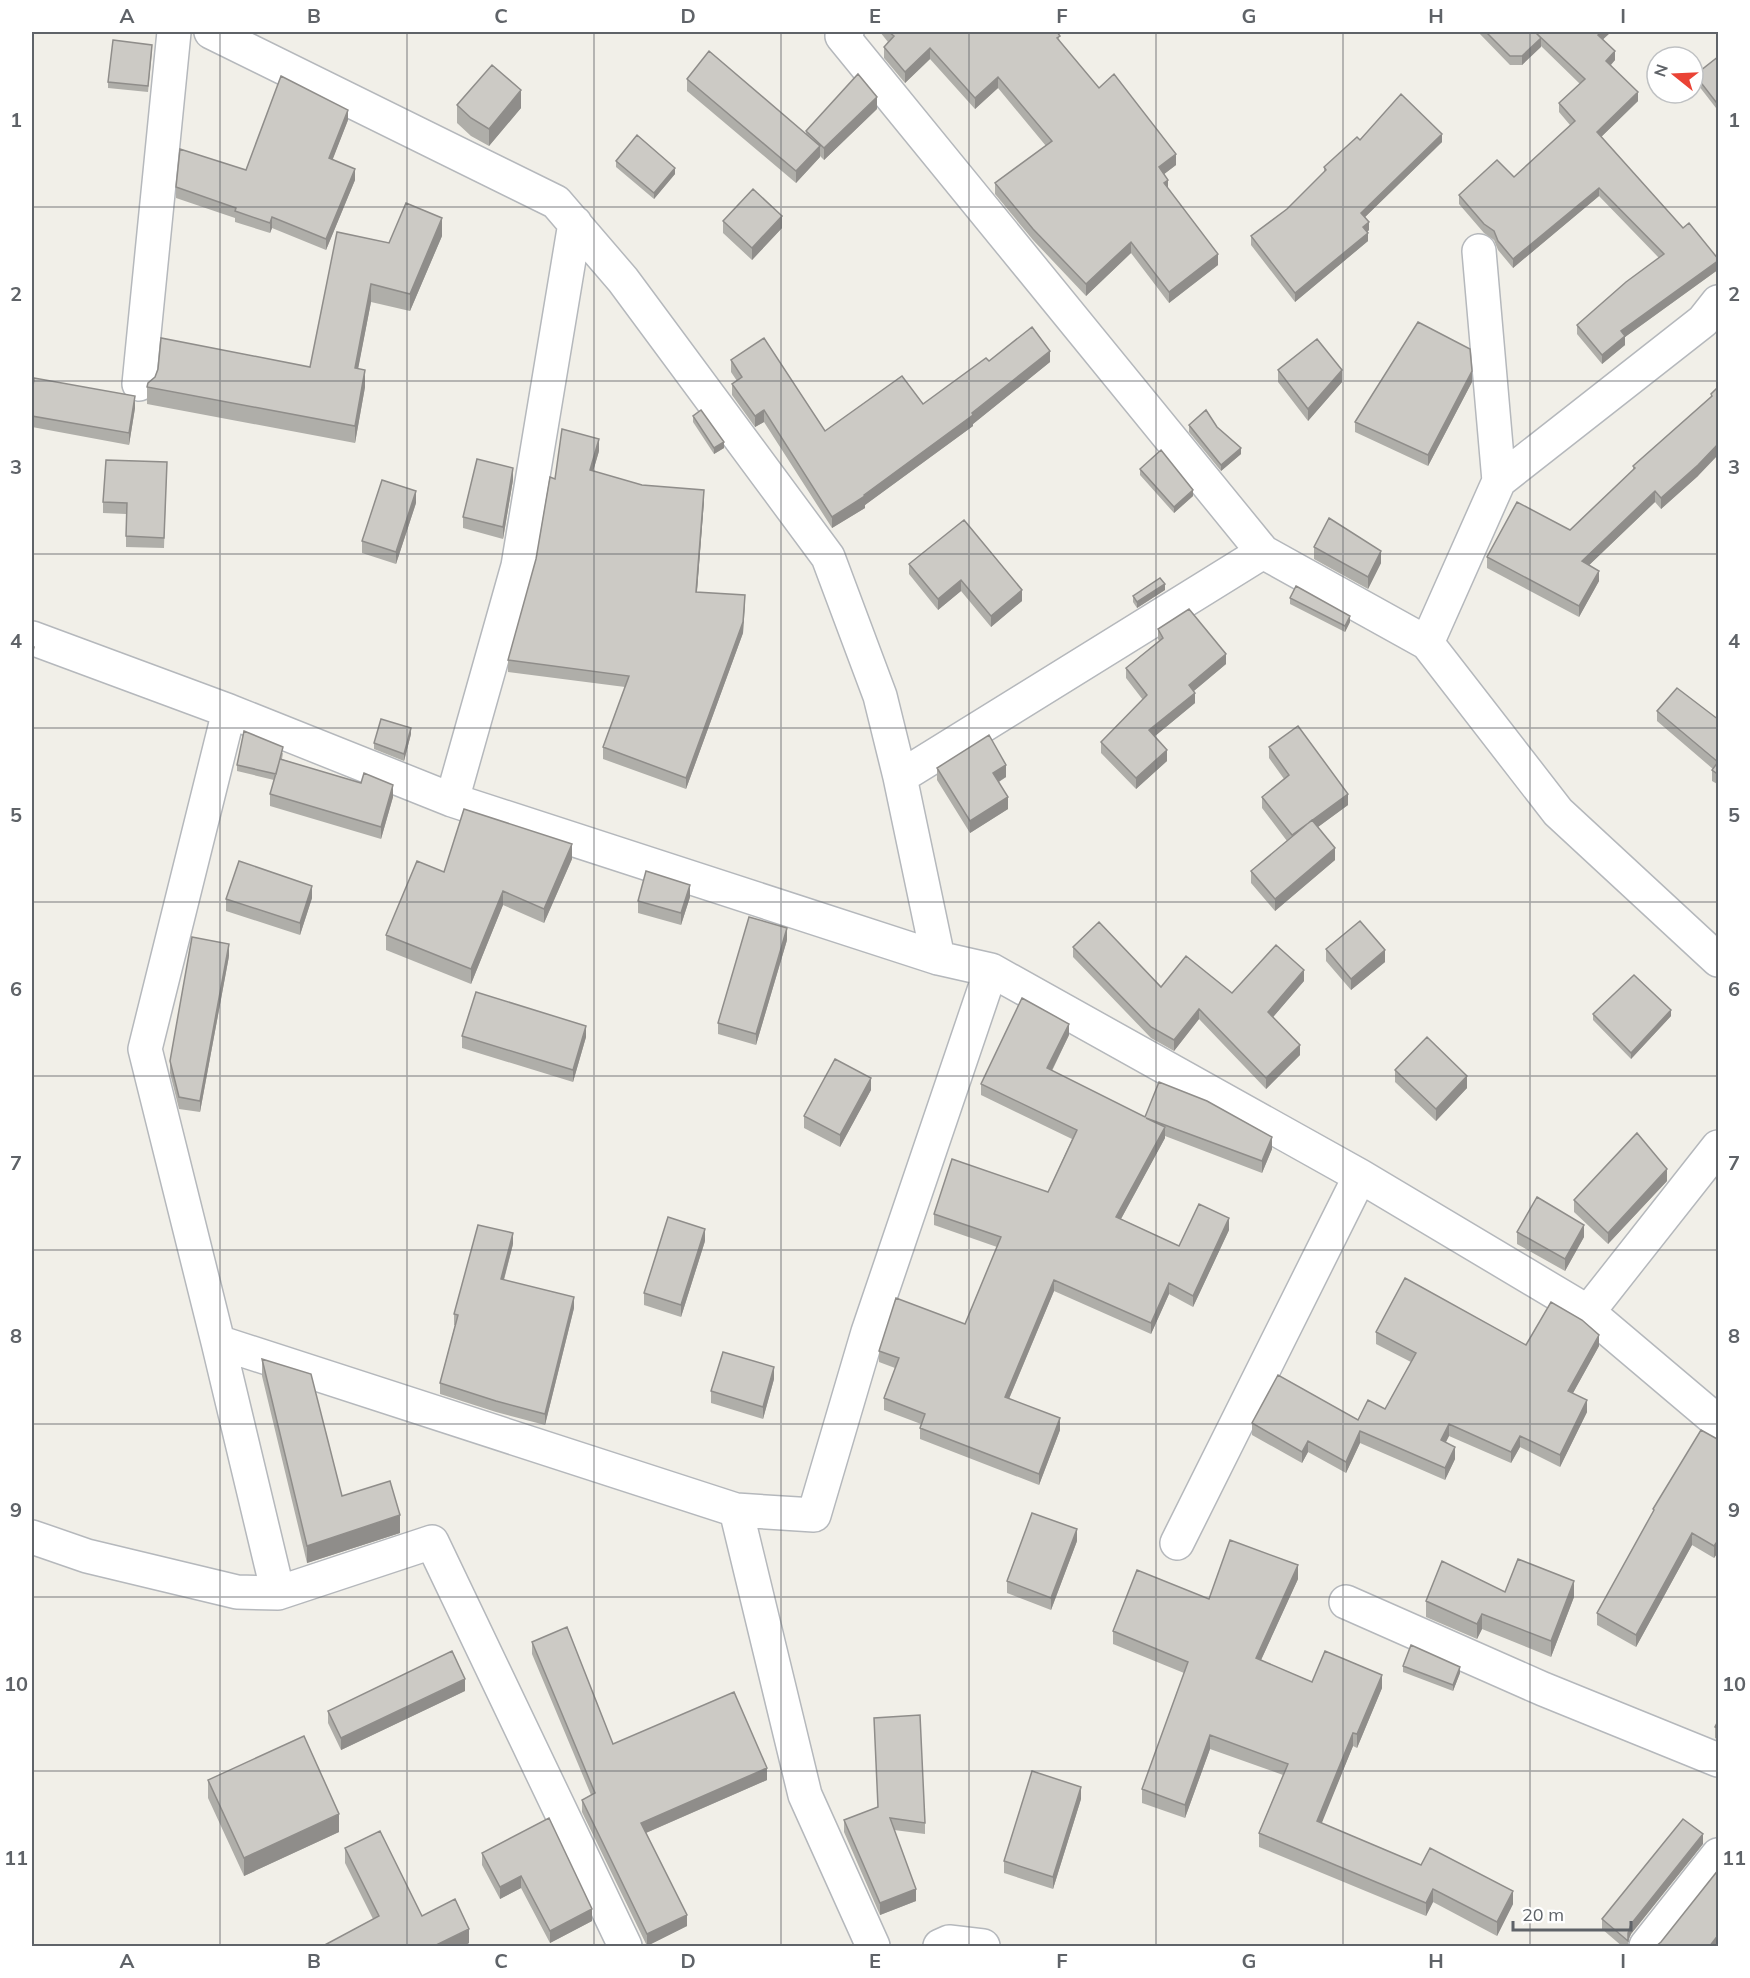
<svg xmlns="http://www.w3.org/2000/svg" width="1750" height="1978" viewBox="0 0 1750 1978" font-family="Mulish,sans-serif">
  <style>
    .lines { fill: none; stroke-linecap: round; stroke-linejoin: round }
    .minor-casing { stroke: #b5b8bc; stroke-width: 36 }
    .minor { stroke: #fff; stroke-width: 33 }
    .wall { fill: #afaea9 }
    .shaded-wall { fill: #8f8d8a }
    .building { fill: #cccac5; stroke: #8f8d8a; stroke-width: 1.5 }
    .grid { fill: none; stroke: #5f6368; stroke-width: 1.5; stroke-opacity: 0.55 }
    .neatline { fill: none; stroke: #5f6368; stroke-width: 2 }
    .grid-label { font-size: 20px; text-anchor: middle; font-weight: bold; fill: #5f6368 }
  </style>
  <rect width="100%" height="100%" fill="#f1efe8"/>
  <g class="lines">
    <defs>
      <path id="minor" d="M211 32 556 202 623 280 828 557 880 696 900 777 938 958
        M847 32 842 36 1263 552 1427 643 1558 812 1718 960
        M139 384 174 32
        M1499 481 1703 321 1718 302
        M32 638 229 711 452 800 938 958 991 970 1360 1176 1588 1312 1718 1422
        M1427 643 1499 481 1479 251
        M229 711 145 1049 218 1342 278 1593 432 1542 625 1946
        M900 777 1263 552
        M452 800 518 566 575 223
        M1588 1312 1718 1147
        M218 1342 736 1510 814 1515 868 1332 991 970
        M736 1510 805 1795 873 1946
        M32 1537 87 1556 237 1592 278 1593
        M1177 1543 1360 1176
        M1346 1602 1543 1689 1718 1760
        M940 1946 949 1942 983 1946
        M1646 1946 1718 1855"/>
    </defs>
    <use href="#minor" class="minor-casing"/>
    <use href="#minor" class="minor"/>
  </g>
  <path class="wall" d="M880 32H1057L1060 42 1099 88 1176 165 1164 174 1168 189 1218 265 1169 303 1131 253 1086 296 1033 240 995 194V183L1046 146 998 88 975 109 930 59 905 83 884 58V47L888 42Z
    M1478 32H1611L1603 39 1615 60 1611 65 1638 101 1601 137 1683 228 1719 260V269L1625 337V345L1602 364 1577 334V325L1659 258 1599 196 1513 268 1498 250 1494 240 1484 233 1459 204V195L1514 177 1570 125 1559 112V103L1580 84 1541 46 1522 65H1510Z
    M152 51 148 92 108 88V82Z
    M1719 56 1716 108 1695 81V75Z
    M687 79 806 134V131L877 109 824 160 820 156V157L796 183 687 91Z
    M457 105 521 108 489 146 471 136 457 123Z
    M348 120 332 160 355 180 326 250 272 228 270 233 235 222V218L176 198V187L246 170Z
    M1360 140 1442 142 1365 217 1369 230 1367 232 1368 241 1295 302 1251 245V236L1287 209 1324 172V167Z
    M616 161 675 174 654 199 616 167Z
    M723 221 782 228 752 260 723 233Z
    M442 236 410 311 371 302 358 368 365 387 355 443 147 404V387L155 377 158 369 310 367 389 243Z
    M731 360 825 431 923 404 989 361 1050 362 973 424V426L865 505V508L832 528 764 422 755 427 732 395V384L737 381 731 372Z
    M1278 370 1342 382 1308 421 1278 382Z
    M1472 382 1428 466 1355 432V422Z
    M1719 386 1698 476 1661 509 1655 502 1589 565 1599 581 1579 617 1487 568V557L1570 530 1633 470V466L1711 397V394Z
    M32 395 135 408 129 445 32 427Z
    M693 416 724 448 714 454 693 422Z
    M1189 425 1217 427 1241 454 1221 471 1189 432Z
    M599 451 593 471 642 485 704 501 697 592 745 606 743 633 686 789 603 759V747L625 687 508 672V660L536 559 555 479Z
    M167 462 164 548 126 547V514L103 513V502Z
    M1140 469 1193 496 1174 513 1140 475Z
    M513 480 503 539 463 528V517Z
    M416 503 396 564 362 553V541Z
    M1314 547 1381 563 1368 589 1314 559Z
    M909 564 1022 601 991 627 961 591 938 610 909 574Z
    M1165 590 1137 608 1133 602V596Z
    M1290 598 1350 622 1345 632 1290 604Z
    M1158 629 1226 664 1194 691 1195 703 1155 736 1167 761 1136 789 1101 753V742L1143 700 1126 678V668L1159 641 1158 639Z
    M1657 711 1719 720V785L1712 781V770L1713 769 1657 721Z
    M411 734 404 761 374 749V743Z
    M1269 747 1348 805 1318 827 1335 860 1275 911 1251 883V871L1287 841 1262 808V797L1284 779 1269 758Z
    M283 753 282 759 393 797 381 839 270 806V794L274 780 237 771V765Z
    M937 768 1006 777 999 782 1008 809 970 833 937 780Z
    M572 859 544 923 503 905 471 984 386 950V935L444 872Z
    M690 897 681 925 638 913V901Z
    M312 898 300 935 226 911V899Z
    M787 940 756 1045 718 1034V1023Z
    M1073 947 1161 987 1232 993 1304 981 1273 1017 1300 1055 1266 1089 1199 1019 1174 1051 1151 1038 1073 957Z
    M1326 949 1385 962 1351 990 1326 961Z
    M229 956 200 1112 179 1109 170 1073V1061Z
    M1593 1014 1671 1016 1631 1059 1593 1020Z
    M1069 1035 1052 1071 1145 1117 1272 1149 1262 1173 1165 1136V1138L1121 1219 1179 1246 1229 1230 1193 1307 1169 1294 1151 1334 1054 1291 1009 1399 1060 1430 1039 1485 920 1439V1428L921 1424 884 1410V1398L895 1368 879 1362V1351L965 1324 997 1247 934 1225V1214L1048 1192 1072 1139 981 1095V1084Z
    M462 1036 586 1037 573 1082 462 1048Z
    M1395 1070 1467 1088 1436 1121 1395 1082Z
    M871 1090 840 1147 804 1128V1116Z
    M1667 1181 1608 1244 1574 1212V1200Z
    M1517 1232 1584 1237 1565 1271 1517 1244Z
    M705 1241 681 1317 644 1305V1293Z
    M513 1244 504 1280 574 1308 545 1425 496 1412 440 1394V1383L455 1325H454V1314Z
    M1376 1332 1526 1345 1599 1346 1573 1393 1587 1412 1560 1467 1520 1447 1511 1463 1449 1436 1446 1442 1455 1459 1445 1480 1360 1443 1346 1473 1308 1452 1302 1463 1252 1435V1423L1358 1420 1385 1409 1411 1362 1376 1344Z
    M262 1359 342 1496 400 1533 307 1563 262 1376Z
    M774 1379 763 1419 711 1403V1391Z
    M1719 1440V1551L1714 1558 1692 1545 1636 1647 1597 1625V1613L1653 1513V1509Z
    M1077 1541 1051 1610 1007 1593V1581Z
    M1298 1579 1261 1660 1312 1682 1382 1688 1357 1748 1353 1746 1321 1823 1513 1904 1497 1936 1433 1902 1426 1916 1259 1847V1833L1283 1775 1210 1749 1185 1818 1142 1803V1789L1184 1673 1113 1644V1631L1209 1599Z
    M1505 1592 1574 1597 1551 1657 1482 1629 1477 1639 1426 1617V1601Z
    M532 1642 613 1744 767 1780 646 1833 687 1926 647 1946 582 1812V1800L591 1795 532 1654Z
    M1403 1666 1460 1673 1453 1691 1403 1672Z
    M465 1691 341 1750 328 1723V1711Z
    M874 1718 925 1823V1834L894 1830 916 1901 880 1915 844 1832V1820L878 1807Z
    M1719 1719V1740L1715 1738V1727Z
    M208 1780 339 1832 244 1876 208 1798Z
    M1081 1799 1053 1889 1004 1873V1861Z
    M1703 1844 1631 1934 1628 1941V1947H1623L1602 1929V1919Z
    M345 1848 422 1916 469 1943 462 1947H321L373 1919 345 1863Z
    M482 1853 592 1921 550 1943 521 1888 500 1899 482 1865Z"/>
  <path class="shaded-wall" d="M1602 32H1611L1598 44V35Z
    M1541 38V47L1522 65V56Z
    M930 48V59L905 83V72Z
    M1615 51V60L1606 70V61Z
    M998 77V88L975 109V98Z
    M521 90V108L489 146V129Z
    M1638 92V101L1597 141V132Z
    M877 97V109L824 160V148Z
    M1719 100V106L1716 108V102Z
    M348 110V120L329 169V158Z
    M1442 134V142L1361 221V213Z
    M820 146V157L796 183V171Z
    M1176 154V165L1159 178V167Z
    M675 168V174L654 199V193Z
    M355 169V180L326 250V239Z
    M1168 180V191L1164 183Z
    M1599 188V196L1513 268V259Z
    M782 216V228L752 260V248Z
    M272 217V228L270 233V223Z
    M442 218V236L410 311V294Z
    M1369 222V230L1363 236V227Z
    M1368 233V241L1295 302V293Z
    M1131 242V253L1086 296V284Z
    M1218 254V265L1169 303V292Z
    M1719 260V269L1625 337V345L1602 364V355L1621 331Z
    M371 284V302L355 385V368Z
    M1050 351V362L973 424V426L865 505V508L832 528V517L864 495 972 413Z
    M365 370V387L355 443V426Z
    M1342 370V382L1308 421V409Z
    M1472 371V382L1428 466V455Z
    M135 396V408L129 445V433Z
    M764 410V422L755 427V416Z
    M599 439V451L590 482V470Z
    M724 442V448L714 454V448Z
    M1719 443V454L1698 476 1661 509V498Z
    M1241 448V454L1221 471V465Z
    M513 468V480L503 539V527Z
    M704 490V501L696 603V592Z
    M1193 490V496L1174 513V507Z
    M416 491V503L396 564V552Z
    M1655 491V502L1582 572V561Z
    M1381 551V563L1368 589V577Z
    M1599 571V581L1579 617V606Z
    M961 580V591L938 610V599Z
    M1165 584V590L1137 608V602Z
    M1022 590V601L991 627V616Z
    M745 595 743 633 686 789V778Z
    M1350 616V622L1345 632V626Z
    M34 647V659L32 667V655Z
    M1226 654V664L1189 695V685Z
    M1195 693V703L1149 741V730Z
    M411 728V734L404 761V754Z
    M1167 750V761L1136 789V778Z
    M1006 765V777L993 785V773Z
    M393 785V797L381 839V827Z
    M1348 794V805L1292 846V835Z
    M1008 797V809L970 833V821Z
    M572 844V859L544 923V909Z
    M1335 848V860L1275 911V899Z
    M690 885V897L681 925V913Z
    M312 886V898L300 935V923Z
    M503 891V905L471 984V969Z
    M787 928V940L756 1045V1034Z
    M229 944V956L200 1112V1101Z
    M1385 950V962L1351 990V979Z
    M1304 970V981L1268 1023V1012Z
    M1199 1009V1019L1174 1051V1040Z
    M1671 1010V1016L1631 1059V1053Z
    M1069 1024V1035L1047 1080V1068Z
    M586 1026V1037L573 1082V1070Z
    M1300 1045V1055L1266 1089V1078Z
    M1467 1076V1088L1436 1121V1109Z
    M871 1078V1090L840 1147V1135Z
    M1165 1127V1138L1116 1228V1217Z
    M1272 1137V1149L1262 1173V1161Z
    M1667 1169V1181L1608 1244V1233Z
    M1229 1218V1230L1193 1307V1296Z
    M1584 1225V1237L1565 1271V1259Z
    M705 1229V1241L681 1317V1305Z
    M513 1233V1244L501 1290V1279Z
    M1054 1280V1291L1005 1408V1397Z
    M1169 1283V1294L1151 1334V1323Z
    M574 1297V1308L545 1425V1414Z
    M1599 1335V1346L1568 1402V1391Z
    M774 1367V1379L763 1419V1407Z
    M1587 1400V1412L1560 1467V1455Z
    M1060 1418V1430L1039 1485V1474Z
    M1449 1424V1436L1441 1451V1440Z
    M1360 1431V1443L1346 1473V1462Z
    M1520 1436V1447L1511 1463V1452Z
    M1308 1441V1452L1302 1463V1452Z
    M1455 1447V1459L1445 1480V1468Z
    M400 1515V1533L307 1563V1546Z
    M1077 1529V1541L1051 1610V1598Z
    M1692 1533V1545L1636 1647V1635Z
    M1719 1539V1551L1714 1558V1546Z
    M1298 1565V1579L1256 1671V1658Z
    M1574 1581V1597L1551 1657V1641Z
    M1482 1614V1629L1477 1639V1624Z
    M1460 1667V1673L1453 1691V1685Z
    M1382 1675V1688L1357 1748V1734Z
    M465 1679V1691L341 1750V1738Z
    M1353 1733V1746L1317 1835V1821Z
    M1210 1735V1749L1185 1818V1805Z
    M767 1768V1780L641 1835V1823Z
    M1081 1787V1799L1053 1889V1877Z
    M339 1814V1832L244 1876V1858Z
    M1703 1834V1844L1631 1934 1628 1941V1933L1631 1924Z
    M521 1876V1888L500 1899V1887Z
    M916 1889V1901L880 1915V1903Z
    M1433 1889V1902L1426 1916V1903Z
    M1513 1891V1904L1497 1936V1922Z
    M592 1909V1921L550 1943V1931Z
    M687 1915V1926L647 1946V1934Z
    M469 1929V1943L462 1947H436V1945Z
    M1719 1934V1947H1709Z"/>
  <path class="building" d="M889 32H1057L1060 36 1057 38 1099 88 1114 74 1176 154 1159 167 1168 180 1164 183 1218 254 1169 292 1131 242 1086 284 1033 229 995 183 1052 141 998 77 975 98 930 48 905 72 884 47 894 36Z
    M1486 32H1535L1541 38 1522 56H1510Z
    M1535 32H1602L1598 35 1615 51 1606 61 1638 92 1597 132 1683 228 1689 223 1719 260 1621 331 1625 336 1602 355 1577 325 1626 282 1664 254 1599 188 1513 259 1498 241 1494 231 1484 224 1459 195 1497 160 1514 177 1575 121 1559 103 1585 79Z
    M113 40 152 45 148 86 108 82Z
    M709 51 820 146 796 171 687 79Z
    M1719 56V100L1716 102 1695 75Z
    M492 65 521 90 489 129 471 118 457 105Z
    M858 74 877 97 824 148 806 131Z
    M281 76 348 110 329 158 355 169 326 239 272 217 270 223 235 211 236 208 176 187 180 149 246 170Z
    M1401 94 1442 134 1361 213 1369 222 1363 227 1368 233 1295 293 1251 236 1287 209 1326 170 1324 167 1357 137 1360 140Z
    M637 135 675 168 654 193 616 161Z
    M753 189 782 216 752 248 723 221Z
    M406 203 442 218 410 294 371 284 355 368 365 370 355 426 147 387 148 383 155 377 158 369 161 338 310 367 337 232 389 243Z
    M1418 322 1470 349 1472 371 1428 455 1355 422Z
    M1032 327 1050 351 972 413 973 415 864 495 865 496 832 517 764 410 755 416 732 384 742 377 731 360 764 338 825 431 902 376 923 404 986 358 989 361Z
    M1317 339 1342 370 1308 409 1278 370Z
    M34 378 135 396 129 433 32 416V395Z
    M1719 386V443L1698 465 1661 498 1655 491 1582 561 1599 571 1579 606 1487 557 1517 502 1570 530 1635 468 1633 466 1712 396 1711 394Z
    M701 410 724 442 714 448 693 416Z
    M1206 410 1217 427 1241 448 1221 465 1189 425Z
    M562 429 599 439 590 470 642 485 704 490 696 592 745 595 743 622 686 778 603 747 629 676 508 660 536 559 550 477 555 479Z
    M1161 450 1193 490 1174 507 1140 469Z
    M477 459 513 468 503 527 463 517Z
    M106 460 167 462 164 538 126 536 127 503 103 502Z
    M382 480 416 491 396 552 362 541Z
    M1329 518 1381 551 1368 577 1314 547Z
    M964 520 1022 590 991 616 961 580 938 599 909 564Z
    M1160 578 1165 584 1137 602 1133 596Z
    M1296 586 1350 616 1345 626 1290 598Z
    M1189 609 1226 654 1189 685 1195 693 1149 730 1167 750 1136 778 1101 742 1147 695 1126 668 1163 638 1158 629Z
    M32 645 34 647 32 655Z
    M1677 688 1719 720V775L1712 770 1718 762 1657 711Z
    M381 719 411 728 404 754 374 743Z
    M1298 726 1348 794 1292 835 1262 797 1289 775 1269 747Z
    M244 731 283 747 276 774 237 765Z
    M989 735 1006 765 993 773 1008 797 970 821 937 768Z
    M280 759 361 783 364 773 393 785 381 827 270 794Z
    M464 809 572 844 544 909 503 891 471 969 386 935 417 861 444 872Z
    M1312 820 1335 848 1275 899 1251 871Z
    M239 861 312 886 300 923 226 899Z
    M646 871 690 885 681 913 638 901Z
    M749 917 787 928 756 1034 718 1023Z
    M1360 921 1385 950 1351 979 1326 949Z
    M1099 922 1161 987 1186 956 1232 993 1276 945 1304 970 1268 1012 1300 1045 1266 1078 1199 1009 1174 1040 1151 1027 1073 947Z
    M192 937 229 944 200 1101 179 1097 170 1061Z
    M1634 975 1671 1010 1631 1053 1593 1014Z
    M476 992 586 1026 573 1070 462 1036Z
    M1022 998 1069 1024 1047 1068 1145 1117 1159 1082 1207 1101 1272 1137 1262 1161 1146 1118 1165 1127 1116 1217 1179 1246 1199 1204 1229 1218 1193 1296 1169 1283 1151 1323 1054 1280 1005 1397 1060 1418 1039 1474 920 1428 925 1414 884 1398 899 1358 879 1351 896 1298 965 1324 1001 1237 934 1214 952 1159 1048 1192 1077 1130 981 1084Z
    M1427 1037 1467 1076 1436 1109 1395 1070Z
    M835 1059 871 1078 840 1135 804 1116Z
    M1637 1133 1667 1169 1608 1233 1574 1200Z
    M1537 1197 1584 1225 1565 1259 1517 1232Z
    M668 1217 705 1229 681 1305 644 1293Z
    M478 1225 513 1233 501 1279 574 1297 545 1414 496 1401 440 1383 458 1315 454 1314Z
    M1405 1278 1526 1345 1551 1302 1582 1320 1599 1335 1568 1391 1587 1400 1560 1455 1520 1436 1511 1452 1449 1424 1441 1440 1455 1447 1445 1468 1360 1431 1346 1462 1308 1441 1302 1452 1252 1423 1278 1375 1358 1420 1368 1400 1385 1409 1416 1353 1376 1332Z
    M723 1352 774 1367 763 1407 711 1391Z
    M262 1359 311 1374 342 1496 390 1481 400 1515 307 1546Z
    M1701 1430 1719 1440V1539L1714 1546 1692 1533 1636 1635 1597 1613 1654 1510 1653 1509Z
    M1032 1513 1077 1529 1051 1598 1007 1581Z
    M1230 1540 1298 1565 1256 1658 1312 1682 1325 1651 1382 1675 1357 1734 1353 1733 1317 1821 1421 1865 1430 1848 1513 1891 1497 1922 1433 1889 1426 1903 1259 1833 1288 1764 1210 1735 1185 1805 1142 1789 1188 1662 1113 1631 1137 1570 1209 1599Z
    M1518 1559 1574 1581 1551 1641 1482 1614 1477 1624 1426 1601 1442 1561 1505 1592Z
    M567 1627 613 1744 734 1692 767 1768 641 1823 687 1915 647 1934 582 1800 595 1793 532 1642Z
    M1411 1645 1460 1667 1453 1685 1403 1666Z
    M452 1651 465 1679 341 1738 328 1711Z
    M920 1715 925 1823 890 1818 916 1889 880 1903 844 1820 878 1807 874 1718Z
    M1719 1719V1729L1715 1727Z
    M304 1736 339 1814 244 1858 208 1780Z
    M1032 1771 1081 1787 1053 1877 1004 1861Z
    M549 1818 592 1909 550 1931 521 1876 500 1887 482 1853Z
    M1683 1819 1703 1834 1631 1924 1628 1933V1941L1602 1919Z
    M380 1831 422 1916 455 1899 469 1929 436 1945 437 1947H321L379 1916 345 1848Z
    M1719 1869V1934L1709 1947H1655L1661 1942Z"/>
  <path class="grid" d="M220 32V1946M407 32V1946M594 32V1946M781 32V1946M969 32V1946M1156 32V1946M1343 32V1946M1530 32V1946M32 207H1718M32 381H1718M32 554H1718M32 728H1718M32 902H1718M32 1076H1718M32 1250H1718M32 1424H1718M32 1597H1718M32 1771H1718"/>
  <rect width="1750" height="1978" fill="none" stroke="#ffffff" stroke-width="66"/>
  <g transform="translate(1675 75) rotate(288)"><circle r="28" fill="#ffffff" stroke="#bfc1c3" stroke-width="1.5"/>
  <path d="M0-4.5L10 22L0 15L-10 22Z" fill="#ea4335"/>
  <text y="-9" font-size="16" font-weight="bold" text-anchor="middle" fill="#5f6368">N</text>
  </g>
  <path d="M1513 1921v9h118v-9" fill="none" stroke="#5f6368" stroke-width="3"/>
  <text x="1522" y="1921" font-size="18" fill="#5f6368" stroke="#ffffff" stroke-width="4.5" paint-order="stroke">20 m</text>
  <rect x="33" y="33" width="1684" height="1912" class="neatline"/>
  <g class="grid-label">
    <text x="127" y="23">A</text>
    <text x="314" y="23">B</text>
    <text x="501" y="23">C</text>
    <text x="688" y="23">D</text>
    <text x="875" y="23">E</text>
    <text x="1062" y="23">F</text>
    <text x="1249" y="23">G</text>
    <text x="1436" y="23">H</text>
    <text x="1623" y="23">I</text>
    <text x="16" y="127">1</text>
    <text x="1734" y="127">1</text>
    <text x="16" y="301">2</text>
    <text x="1734" y="301">2</text>
    <text x="16" y="474">3</text>
    <text x="1734" y="474">3</text>
    <text x="16" y="648">4</text>
    <text x="1734" y="648">4</text>
    <text x="16" y="822">5</text>
    <text x="1734" y="822">5</text>
    <text x="16" y="996">6</text>
    <text x="1734" y="996">6</text>
    <text x="16" y="1170">7</text>
    <text x="1734" y="1170">7</text>
    <text x="16" y="1343">8</text>
    <text x="1734" y="1343">8</text>
    <text x="16" y="1517">9</text>
    <text x="1734" y="1517">9</text>
    <text x="16" y="1691">10</text>
    <text x="1734" y="1691">10</text>
    <text x="16" y="1865">11</text>
    <text x="1734" y="1865">11</text>
    <text x="127" y="1968">A</text>
    <text x="314" y="1968">B</text>
    <text x="501" y="1968">C</text>
    <text x="688" y="1968">D</text>
    <text x="875" y="1968">E</text>
    <text x="1062" y="1968">F</text>
    <text x="1249" y="1968">G</text>
    <text x="1436" y="1968">H</text>
    <text x="1623" y="1968">I</text>
  </g>
</svg>
